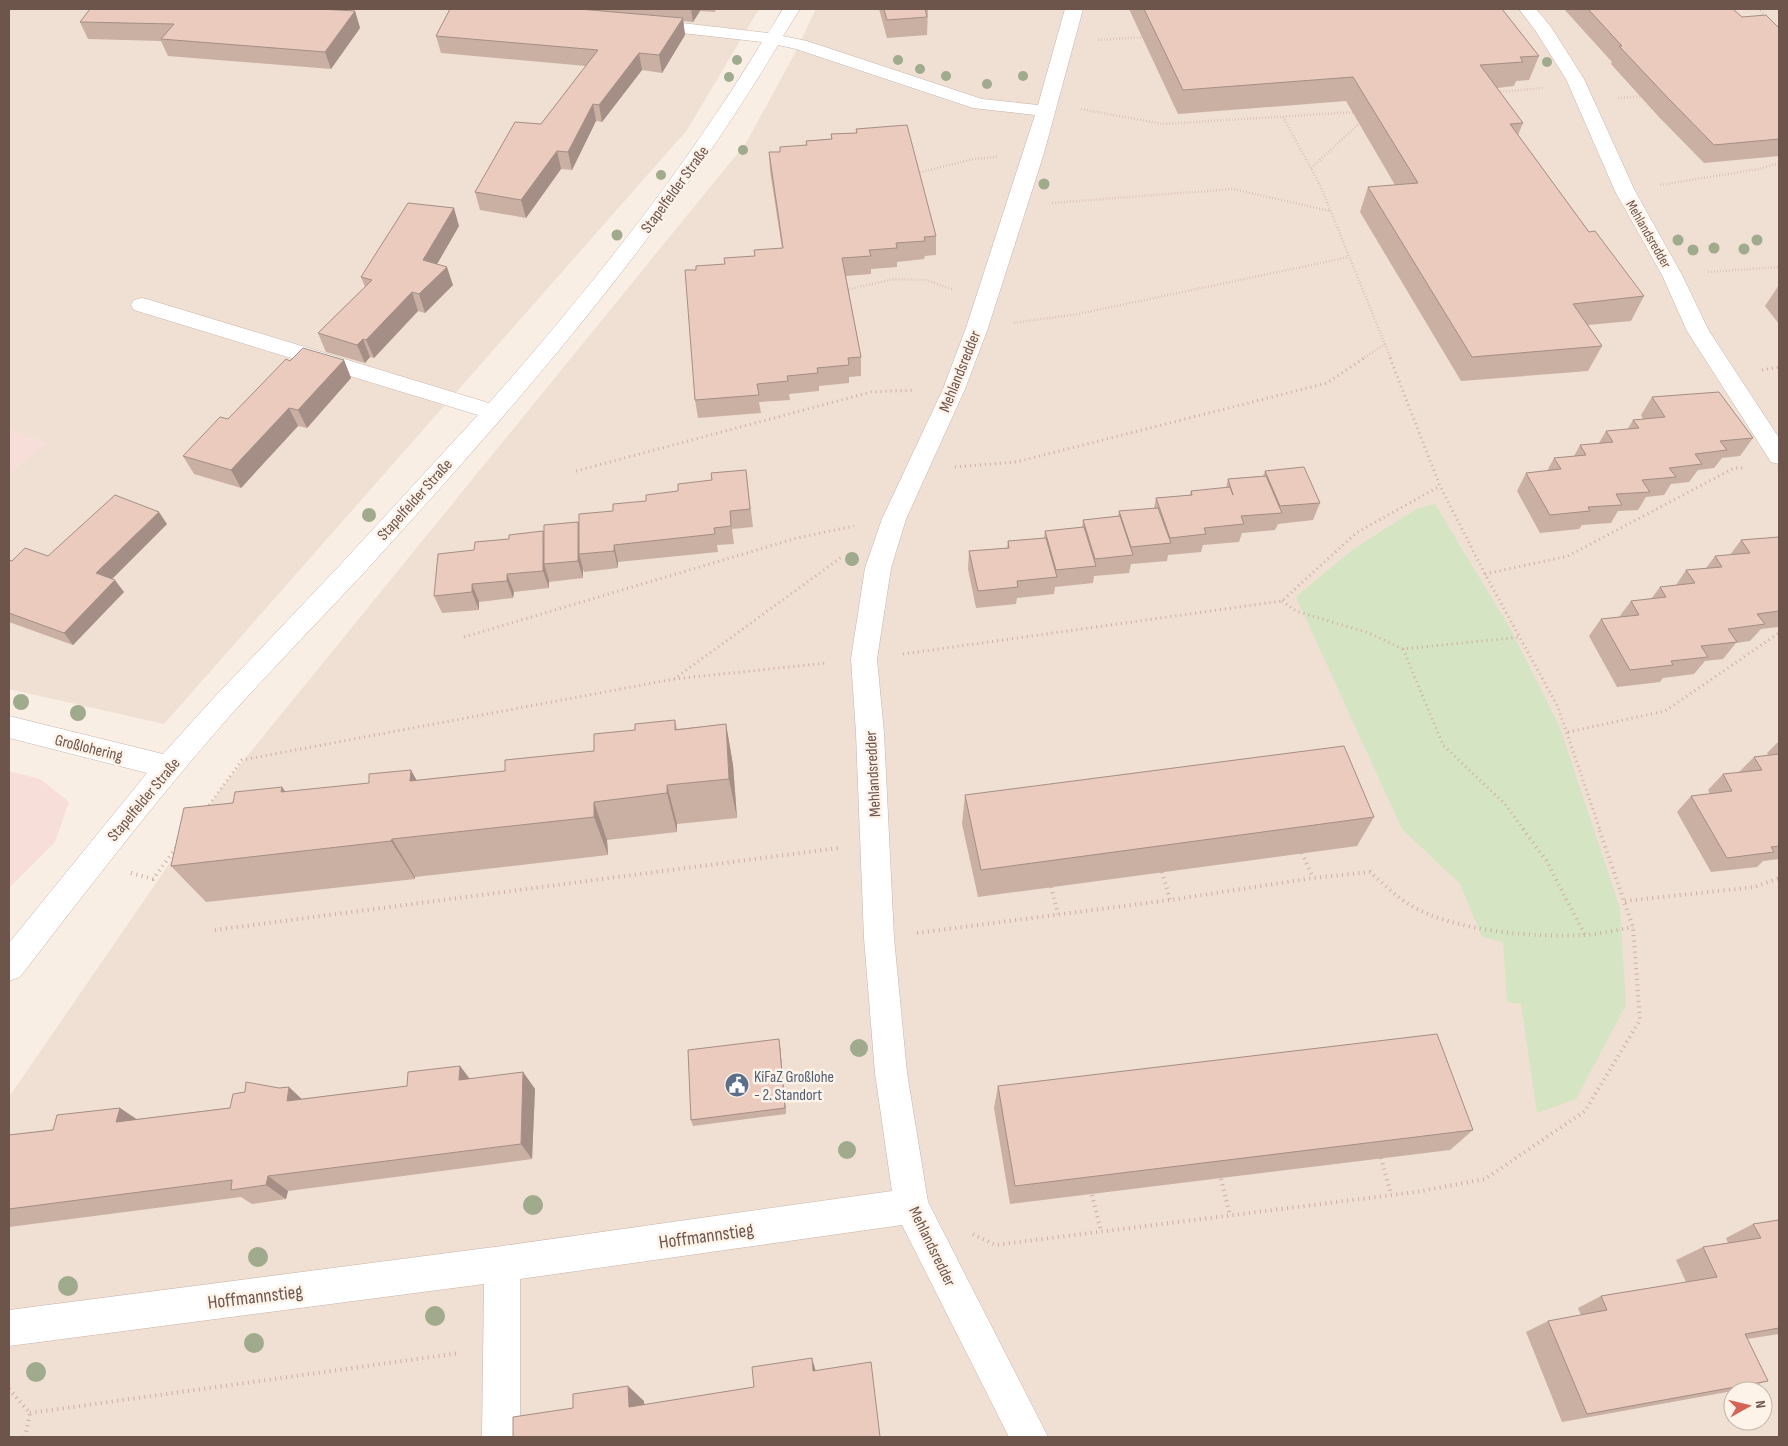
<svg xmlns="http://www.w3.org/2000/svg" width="1788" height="1446" viewBox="0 0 1788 1446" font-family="'Sofia Sans Condensed',sans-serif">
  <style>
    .residential { fill: #f0dfd3; fill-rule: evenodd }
    .commercial { fill: #f8ded8 }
    .green { fill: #d5e5c4 }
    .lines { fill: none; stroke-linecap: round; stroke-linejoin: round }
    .minor-casing { stroke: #c8b5ab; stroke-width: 1 }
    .path-far2 { stroke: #d0aea2; stroke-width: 2.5; stroke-dasharray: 0.5 2.5; stroke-linecap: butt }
    .path-far1 { stroke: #d0aea2; stroke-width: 3; stroke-dasharray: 1 4; stroke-linecap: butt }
    .path { stroke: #d0aea2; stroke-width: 4; stroke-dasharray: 1 4.5; stroke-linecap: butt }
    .minor { fill: #fff; fill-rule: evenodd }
    .tree { fill: #a0aa8d }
    .wall { fill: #caafa3 }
    .shaded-wall { fill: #a48e85 }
    .building { fill: #ebcbbe; stroke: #a48e85 }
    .labels { text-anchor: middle; stroke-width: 5; stroke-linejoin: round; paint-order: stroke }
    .far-street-label { font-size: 14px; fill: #6e554c; stroke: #fdf3e9 }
    .street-label { font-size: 16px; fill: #6e554c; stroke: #fdf3e9 }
    .service-label { font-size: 16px; fill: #4e5e75; stroke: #fdf3e9; text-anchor: start }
    .near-street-label { font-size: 19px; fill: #6e554c; stroke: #fdf3e9 }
  </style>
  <rect width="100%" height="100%" fill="#f9eee4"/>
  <path class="residential" d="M9 9H759L687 130 164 724 9 689V474L47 443 9 429Z
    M816 9H1779V1437H9V1097L222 787 746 143 794 55ZM1733 1391H1763V1421H1733Z"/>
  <path class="commercial" d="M9 429 48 443 9 474Z
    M9 771 40 779 69 802 55 842 9 888Z"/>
  <path class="green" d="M1435 504 1511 630 1559 725 1620 908 1626 1005 1576 1099 1537 1113 1521 1004 1507 1002 1503 942 1482 937 1460 884 1402 829 1296 597 1352 550 1416 509Z"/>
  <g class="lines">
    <defs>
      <path id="minor" d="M783 9H800L783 36 807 41 982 99 1038 105 1065 9H1083L1044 153 988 328 965 389 906 519 891 568 877 659 884 733 894 938 907 1073 928 1202 1048 1437H1009L902 1225 520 1279V1437H482L484 1284 9 1346V1310L502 1246 892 1191 875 1073 864 938 856 733 851 659 865 568 882 519 943 389 966 328 1035 115 973 108 796 49 778 45C662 240 512 410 360 577 316 624 271 670 228 718 155 801 88 889 20 977L9 981V943L147 773 9 738V716L163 754 210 702 341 564 478 415 134 310 131 305 134 300 142 298 150 300 489 403C589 290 683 172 762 42L647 29 641 28 638 24 641 20 647 19 768 33Z
        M1519 9H1536L1551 27 1584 79 1635 191 1682 275 1709 331 1779 438V464L1771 462 1687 331 1662 275 1615 191 1566 79 1535 30Z"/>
    </defs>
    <use href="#minor" class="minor-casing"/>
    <path class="path-far2" d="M1758 9 1767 17
      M1098 40 1144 37
      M1497 92 1543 88
      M1618 98 1644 96
      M1081 109 1163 124 1355 112
      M1283 117 1320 185 1391 359
      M1311 168 1361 122
      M917 173 973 159 997 157
      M1660 185 1759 169 1779 163
      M1052 203 1233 189 1330 211
      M1708 272 1779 267
      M846 290 894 279 926 280 954 290
      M1014 323 1078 314 1349 257
      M1362 359 1385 344"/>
    <path class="path-far1" d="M1390 358 1440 486 1485 574 1558 707 1600 830
      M1762 370 1779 367
      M955 467 1016 462 1327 383 1364 358
      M576 471 871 392 915 390
      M1485 574 1568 556 1734 468H1746
      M1282 601 1296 611 1369 633 1403 649 1521 637
      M464 637 797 538 854 526
      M1403 649 1443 745 1505 804 1524 830
      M903 654 1282 601 1356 533 1440 486
      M674 679 827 663
      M1568 732 1665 711 1779 633
      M206 809 242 760 674 679 843 556"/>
    <path class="path" d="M1523 829 1546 860 1585 935
      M1302 853 1313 878
      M1162 872 1170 900
      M131 873 153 879 176 848
      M1051 887 1058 914
      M1625 901 1755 887 1779 878
      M215 930 838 848
      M917 933 1170 900 1313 878 1370 872C1383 883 1396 897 1412 906 1454 931 1535 938 1584 935 1600 934 1617 930 1633 927
      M1381 1158 1391 1194
      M1221 1179 1230 1215
      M1092 1195 1101 1231
      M973 1234 995 1245 1416 1192 1485 1179 1585 1111 1640 1020 1633 927 1599 829
      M9 1389 30 1413
      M30 1413 460 1353
      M25 1437 30 1413"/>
    <use href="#minor" class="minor"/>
  </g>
  <g class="tree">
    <circle cx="737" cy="60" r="5"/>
    <circle cx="898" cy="60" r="5"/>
    <circle cx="1547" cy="62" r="5"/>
    <circle cx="920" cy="69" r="5"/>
    <circle cx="946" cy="76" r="5"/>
    <circle cx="1023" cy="76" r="5"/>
    <circle cx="729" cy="77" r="5"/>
    <circle cx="987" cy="84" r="5"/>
    <circle cx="743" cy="150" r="5"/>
    <circle cx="661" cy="175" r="5"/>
    <circle cx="1044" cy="184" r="5.5"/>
    <circle cx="617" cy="235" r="5.5"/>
    <circle cx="1678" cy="240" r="5.5"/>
    <circle cx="1757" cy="240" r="5.5"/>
    <circle cx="1714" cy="248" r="5.5"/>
    <circle cx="1744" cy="249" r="5.5"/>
    <circle cx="1693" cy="250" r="5.5"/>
    <circle cx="369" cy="515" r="7"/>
    <circle cx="852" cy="559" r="7"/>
    <circle cx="21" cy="702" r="8"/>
    <circle cx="78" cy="713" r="8"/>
    <circle cx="859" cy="1048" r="9"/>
    <circle cx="847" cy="1150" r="9"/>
    <circle cx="533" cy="1205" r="10"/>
    <circle cx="258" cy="1257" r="10"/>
    <circle cx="68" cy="1286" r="10"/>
    <circle cx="435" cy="1316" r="10"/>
    <circle cx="254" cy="1343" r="10"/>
    <circle cx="36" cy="1372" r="10"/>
  </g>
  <path class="wall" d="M450 9H716L715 12 700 11 693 22 683 21 685 35 662 73 642 70 602 122 596 121 572 170 561 169 526 218 480 210 475 192 541 124 586 66 441 53 436 36Z
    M879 9H928L927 35 887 38Z
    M1129 9H1502L1539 56 1529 80 1516 81 1514 86 1497 88 1523 123 1518 135 1589 232 1644 296 1631 321 1588 325 1602 346 1588 371 1461 381 1360 212 1368 187 1395 185 1346 101 1178 114Z
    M1564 9H1733L1742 17 1779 28V156L1704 163 1658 116 1611 64 1612 62Z
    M355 11 360 28 331 69 168 56 161 41 88 39 80 22Z
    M856 129 936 236V255L925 256 924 259 897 262V267L871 269V274L846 276 861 357V376L849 377V383L819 386V391L789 394 790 400 759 402 761 413 698 418 695 400 696 270 725 264 782 248 770 171 769 152H780L806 145V141L831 139V134L856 133Z
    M459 226 437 264 453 285 425 313 418 311 374 358 370 357 365 363 326 352 318 333 365 287 361 277Z
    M1779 285V324L1765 306Z
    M344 360 351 378 307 428 298 426 241 488 194 474 183 456 228 419 290 361Z
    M1652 397 1753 438 1740 456 1722 458 1714 468 1698 470 1689 482 1671 484 1664 495 1646 497 1638 510 1618 511 1611 523 1582 525 1579 529 1540 533 1517 491 1526 473 1547 471 1554 458 1574 456 1580 445 1599 443 1606 431 1627 430 1633 420 1643 419 1641 415Z
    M746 470 753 527 732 529 734 544 717 545 718 552 618 562V568L584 572 583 569V578L549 582V580V588L514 592 513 598 479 602V610L442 613 434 596 474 550 509 539 543 531 578 522Z
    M1265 471 1320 503 1313 520 1278 524 1275 530 1242 533 1239 542 1203 545 1201 552 1168 555 1167 561 1131 564 1129 573 1094 576 1093 583 1055 587 1054 594 1017 598 1016 604 976 608 968 569 969 551 1007 548 1008 541 1044 538 1045 531 1082 527 1083 520 1118 516 1119 511 1154 508 1156 498 1190 495 1191 491 1226 488 1228 479 1263 476Z
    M167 524 112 579 124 592 73 645 9 622V560L12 561 48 556Z
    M1779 537V625L1778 627 1761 629 1750 641 1736 643 1723 659 1705 661 1694 674 1663 678 1660 682 1617 687 1589 636 1601 619 1619 617 1631 601 1651 599 1660 587 1676 585 1686 570 1706 568 1715 556 1730 555 1741 540Z
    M675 720 677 729 726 724 733 765 737 818 677 824V832L607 840 608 855 415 877V879L206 902 171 866 233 803 285 792 417 780 505 771 594 751 635 730Z
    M1779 741V859L1763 861 1757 867 1711 872 1677 812 1691 796 1710 794 1708 790 1723 774 1738 773 1754 757 1768 755 1767 753Z
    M965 795 1374 817 1357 846 978 897 962 824Z
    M779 1039 780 1046 786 1114 693 1126 691 1120Z
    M460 1066 469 1079 523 1072 535 1089 532 1159 288 1191 286 1199 252 1204 241 1197 9 1227V1135L407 1086Z
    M998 1086 1473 1130 1450 1150 1010 1204 994 1108Z
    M1779 1220V1334L1747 1339 1768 1381 1738 1390 1562 1422 1526 1332 1548 1321 1581 1315 1578 1308 1601 1296 1686 1282 1676 1260 1703 1247 1728 1243 1726 1238 1753 1224Z"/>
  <path class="shaded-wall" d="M691 9H700V11L693 22Z
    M355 11 360 28 331 69 325 52Z
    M683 18 685 35 662 73 659 55Z
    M639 53 642 70 602 122 599 105Z
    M593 104 596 121 572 170 568 152Z
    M557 151 561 169 526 218 521 200Z
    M454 208 459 226 429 278 423 260Z
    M447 267 453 285 425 313 419 294Z
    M412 292 418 311 374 358 366 340Z
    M363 339 370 357 365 363 357 345Z
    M344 360 351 378 307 428 298 410Z
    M289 408 298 426 241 488 231 470Z
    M159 512 167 524 105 586 96 573Z
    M578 522 579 554 583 569V578L578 561Z
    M543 531 544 564 549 580V588L543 571Z
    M614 545 618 562V568L614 551Z
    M507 574 514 592 513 598 507 581Z
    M115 580 124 592 73 645 64 633Z
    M472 584 479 602V610L472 592Z
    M726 724 733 765 737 818 729 779Z
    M411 770 433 810 410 781Z
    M667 785 677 824V832L667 793Z
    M282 787 310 826 281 792Z
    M594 802 607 840 608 855 594 817Z
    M392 839 415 877V879L391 841Z
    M779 1039 780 1046 786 1114 785 1108Z
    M460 1066 473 1083 459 1080Z
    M523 1072 535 1089 532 1159 521 1144Z
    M289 1087 307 1104 287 1101Z
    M120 1108 144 1124 116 1122Z
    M268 1176 288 1191 286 1199 266 1185Z
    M812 1358 817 1375 813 1371Z
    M628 1386 644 1401 645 1421 629 1407Z"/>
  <path class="building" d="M90 9H320L355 11 325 52 161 39 174 24 80 22Z
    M450 9H579L683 18 659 55 639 53 599 105 593 104 568 152 557 151 521 200 475 192 515 122 541 124 598 50 436 36Z
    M884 9H925L927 17 887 20Z
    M1144 9H1502L1539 56 1520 57 1523 62 1480 65 1523 123 1510 124 1589 232 1595 231 1644 296 1573 304 1602 346 1472 357 1368 187 1418 183 1353 77 1183 90Z
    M1588 9H1733L1742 17 1766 15 1779 28V139L1714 145 1668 98 1619 46H1622Z
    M907 125 936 236 924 237 925 241 896 243 897 248 869 250 871 256 842 258 861 357 848 358 849 365 817 368 818 373 787 376 788 381 757 384 759 395 695 400 685 270H696V266L725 264 724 258 755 256 754 250 783 248 769 152H780V147L807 145 806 141 832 139 831 134 857 133 856 129Z
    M408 203 454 208 423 260 447 267 419 294 412 292 366 340 363 339 357 345 318 333 372 280 361 277Z
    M303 348 344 360 298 410 289 408 231 470 183 456 220 417 228 419 286 359 290 361Z
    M1719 392 1753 438 1720 441 1727 450 1695 454 1702 464 1669 468 1676 477 1642 480 1650 492 1616 494 1622 505 1588 507 1590 511 1550 515 1526 473 1561 469 1554 458 1586 455 1580 445 1613 442 1606 431 1639 428 1633 420 1665 417 1652 397Z
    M1304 467 1320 503 1280 506 1265 471Z
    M746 470 750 509 730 511 731 526 714 528 715 534 614 545V551L579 554V514L613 511V504L646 501V495L678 491V484L712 480 711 473Z
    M1266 476 1282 513 1241 516 1244 524 1204 528 1206 534 1170 538 1156 498 1192 495 1191 491 1230 487 1233 495 1228 479Z
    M115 495 159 512 96 573 115 580 64 633 9 613V560L12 561 25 548 48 556Z
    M1158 508 1171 543 1131 547 1119 511Z
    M1120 516 1133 555 1095 559 1083 520Z
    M578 522V561L544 564V525Z
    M1084 527 1096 566 1056 570 1045 531Z
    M543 531V571L507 574V581L472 584V592L434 596 438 554 474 550 475 542 509 539V535Z
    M1779 537V611L1757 614 1765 624 1728 629 1737 642 1701 646 1708 657 1671 661 1673 665 1630 670 1601 619 1639 615 1631 601 1666 597 1660 587 1695 583 1686 570 1722 567 1715 556 1750 553 1741 540Z
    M1046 538 1057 577 1017 581 1018 587 978 591 969 551 1009 548 1008 541Z
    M675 720V730L726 724 729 779 667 785V793L594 802V817L392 839 391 841 171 866 184 808 233 803 235 792 282 787 281 792 369 783V774L411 770 410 781 505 771V760L594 751V734L635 730V724Z
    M1344 746 1374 817 981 870 965 795Z
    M1779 754V846L1771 847 1774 852 1727 858 1691 796 1732 791 1723 774 1762 770 1754 757Z
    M1437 1034 1473 1130 1015 1186 998 1086Z
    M779 1039 785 1108 691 1120 688 1050Z
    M460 1066 459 1080 523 1072 521 1144 268 1176 266 1185 231 1190 232 1180 9 1209V1135L53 1130 57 1115 120 1108 116 1122 230 1108 233 1094 245 1092 246 1082 279 1088 289 1087 287 1101 407 1086 408 1072Z
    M1779 1220V1328L1745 1334 1768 1381 1587 1414 1548 1321 1607 1310 1601 1296 1717 1277 1703 1247 1761 1238 1753 1224Z
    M812 1358 813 1371 871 1362 880 1437H513V1417L573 1408V1394L628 1386 629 1407 754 1387 752 1367Z"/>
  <defs>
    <symbol id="civic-disc" viewBox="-11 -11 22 22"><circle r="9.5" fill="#5c6f8a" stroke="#fdf3e9"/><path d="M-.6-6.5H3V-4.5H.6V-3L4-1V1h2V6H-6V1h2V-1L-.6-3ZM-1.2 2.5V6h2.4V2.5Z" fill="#fff"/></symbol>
  </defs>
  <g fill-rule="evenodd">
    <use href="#civic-disc" x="723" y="1071" width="28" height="28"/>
  </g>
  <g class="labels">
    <g class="far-street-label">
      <text transform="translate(1649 234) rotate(60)" y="5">Mehlandsredder</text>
    </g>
    <g class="street-label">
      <text transform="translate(674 189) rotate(-54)" y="6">Stapelfelder Straße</text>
      <text transform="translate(959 371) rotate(-68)" y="6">Mehlandsredder</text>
      <text transform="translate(414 499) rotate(-48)" y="6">Stapelfelder Straße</text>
      <text transform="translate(89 747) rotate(14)" y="6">Großlohering</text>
      <text transform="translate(872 774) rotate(-93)" y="6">Mehlandsredder</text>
      <text transform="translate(143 799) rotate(-50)" y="6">Stapelfelder Straße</text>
      <text transform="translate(933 1246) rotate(64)" y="6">Mehlandsredder</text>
    </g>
    <g class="service-label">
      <text x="754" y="1082">KiFaZ Großlohe<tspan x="754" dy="18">- 2. Standort</tspan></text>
    </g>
    <g class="near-street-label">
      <text transform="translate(706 1235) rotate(-8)" y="7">Hoffmannstieg</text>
      <text transform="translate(255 1296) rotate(-7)" y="7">Hoffmannstieg</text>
    </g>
  </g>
  <rect width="1788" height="1446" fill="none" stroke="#6e554c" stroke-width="20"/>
  <g transform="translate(1748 1406) rotate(82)"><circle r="24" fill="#fdf3e9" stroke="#c4b4aa"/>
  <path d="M0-4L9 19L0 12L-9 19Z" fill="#d66456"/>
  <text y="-8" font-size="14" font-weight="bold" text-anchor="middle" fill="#6e554c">N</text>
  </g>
</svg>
